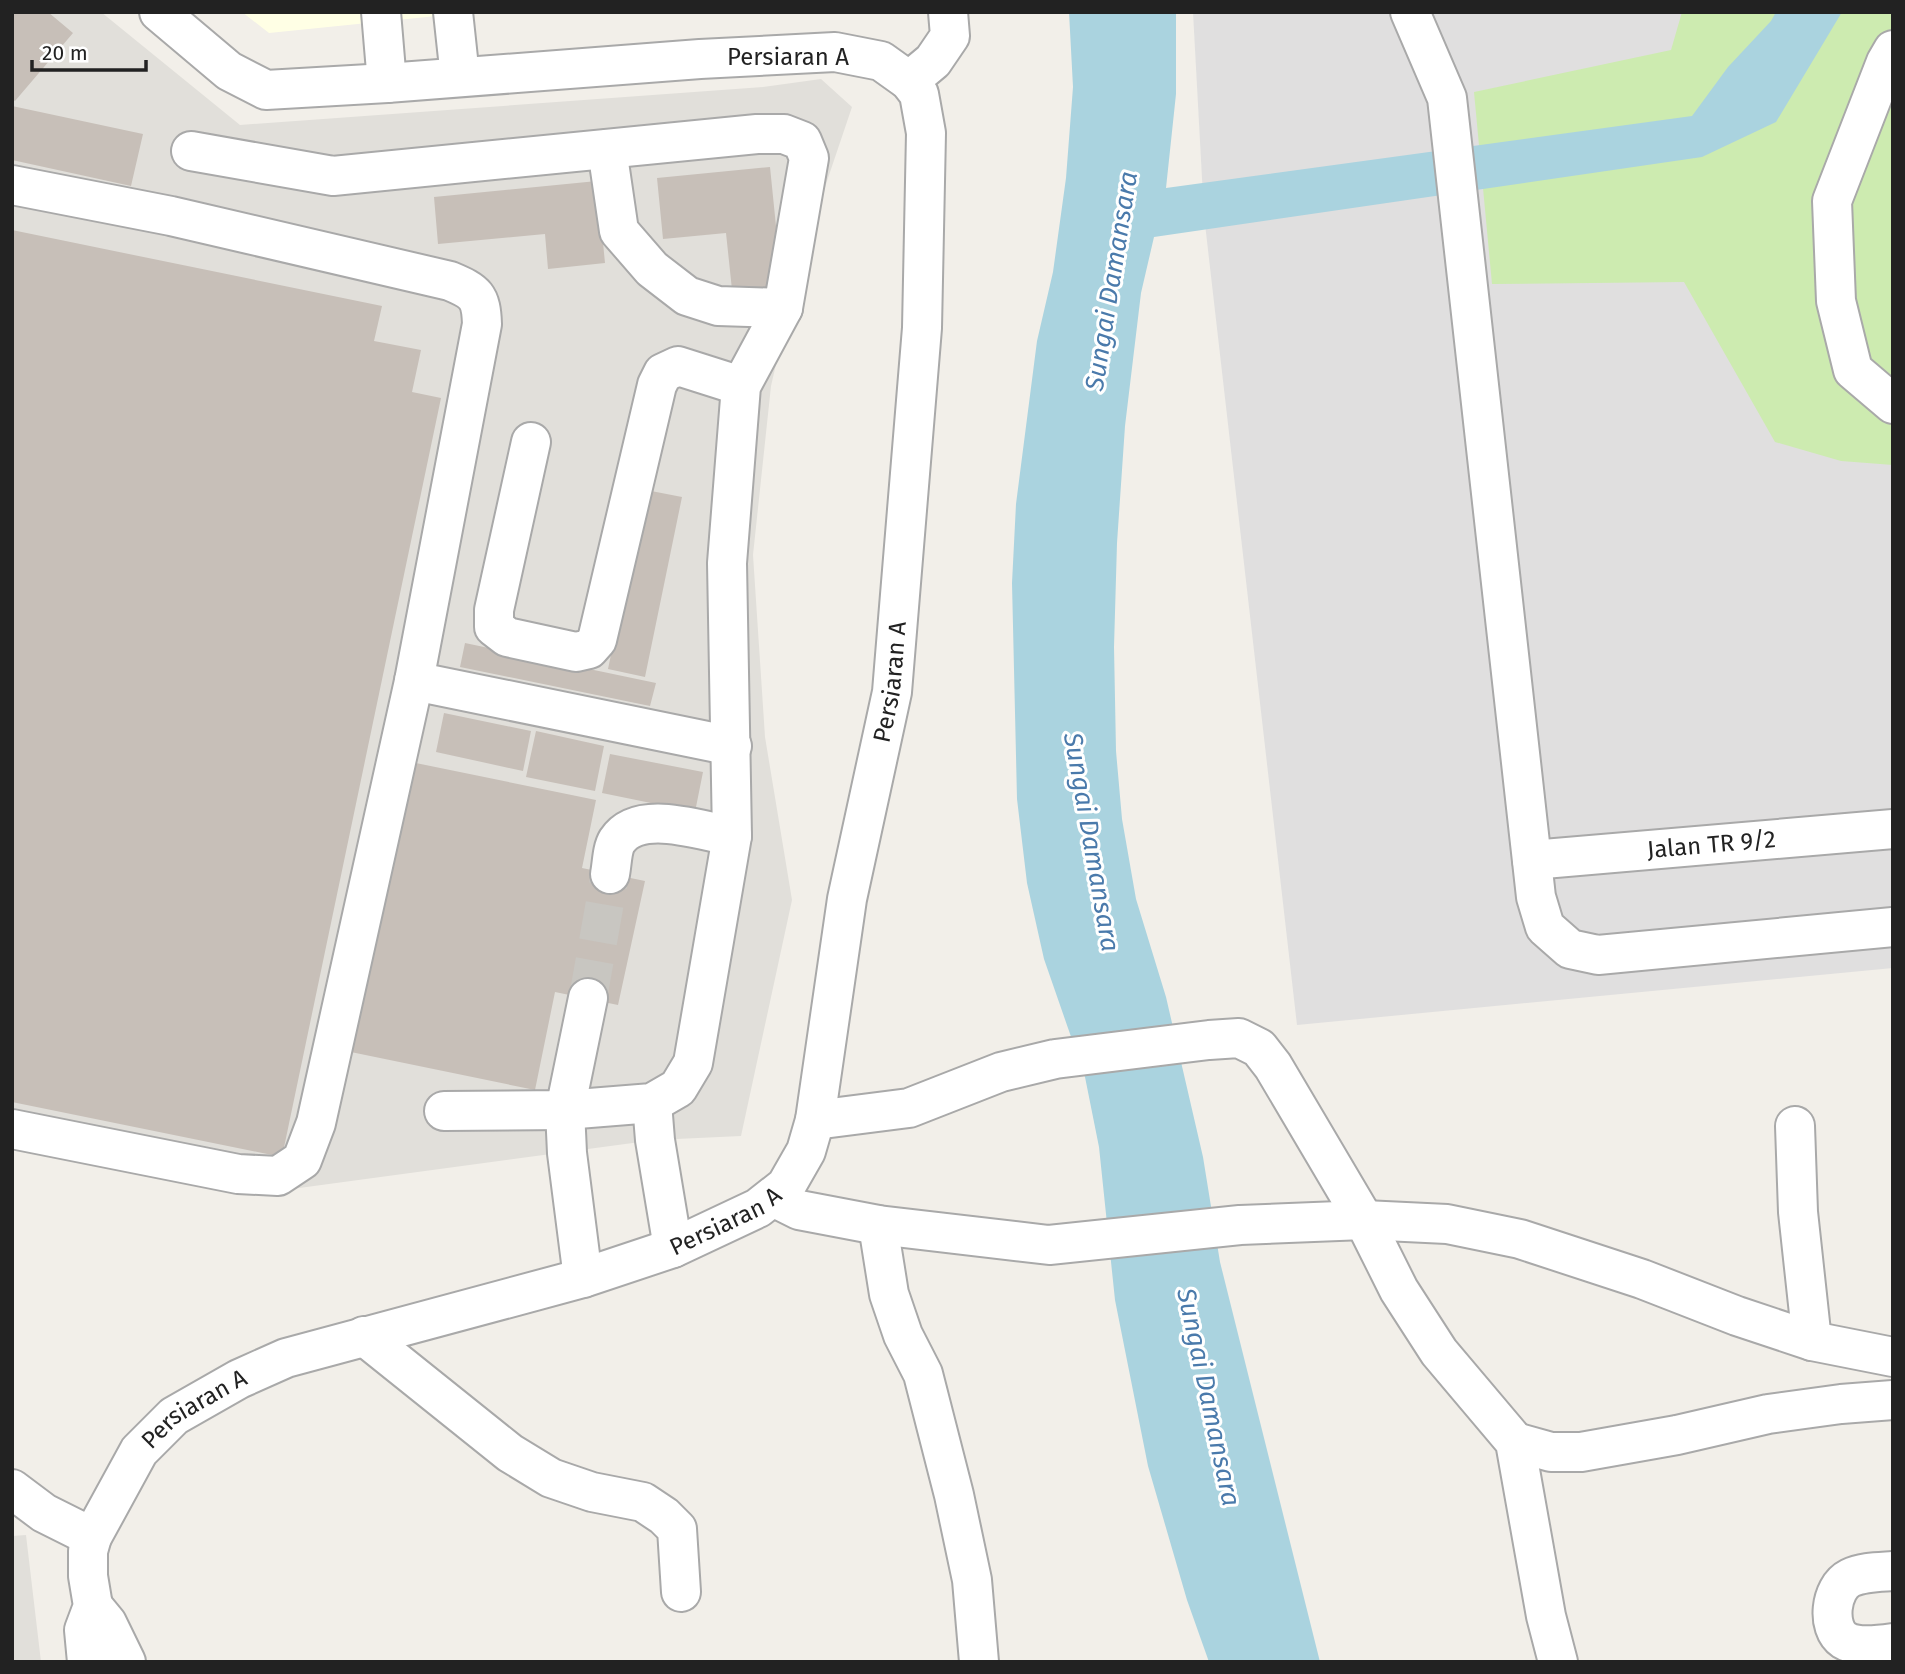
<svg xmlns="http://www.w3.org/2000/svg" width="1905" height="1674" viewBox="0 0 1905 1674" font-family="'Fira Sans',sans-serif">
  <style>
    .residential { fill: #e0dfdf }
    .education { fill: #ffffe5 }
    .airport { fill: #e1dfda }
    .grass { fill: #cdebb0 }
    .water { fill: #aad3df }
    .building { fill: #c7bfb8 }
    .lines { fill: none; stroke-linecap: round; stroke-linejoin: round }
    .minor-tunnel { stroke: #c8c6c1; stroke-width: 38; stroke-dasharray: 38 19; stroke-linecap: butt }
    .minor-casing { stroke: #a9a9a9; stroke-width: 42 }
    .minor { stroke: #fff; stroke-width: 38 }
    .labels { text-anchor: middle; stroke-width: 6; stroke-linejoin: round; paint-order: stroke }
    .street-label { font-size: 24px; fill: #222; stroke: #fff }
    .water-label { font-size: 26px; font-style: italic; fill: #4a7aab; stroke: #fff }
  </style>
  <rect width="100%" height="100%" fill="#f2efe9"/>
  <path class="residential" d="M1193 12H1893V968L1297 1025 1204 215Z"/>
  <path class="education" d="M242 12H476L269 33Z"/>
  <path class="airport" d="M12 12H101L240 125 763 87 821 79 852 107 827 181 789 308 771 386 753 555 765 737 792 900 741 1136 655 1140 277 1191 12 1144Z
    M26 1535 41 1662H12V1536Z"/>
  <path class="grass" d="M1682 12H1893V465L1841 461 1775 442 1684 282 1492 284 1474 92 1671 50Z"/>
  <path class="water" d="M1069 12H1176V94L1166 188 1692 116 1728 67 1771 21 1776 12H1842L1776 122 1702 157 1154 237 1141 293 1125 426 1117 543 1114 647 1116 751 1122 819 1136 899 1166 997 1203 1157 1220 1262 1320 1662H1209L1187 1600 1148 1466 1115 1300 1099 1147 1085 1077 1044 959 1027 883 1017 799 1012 583 1016 504 1037 341 1053 272 1066 178 1073 87Z"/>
  <path class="building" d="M12 12H48L73 33 15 101 12 99Z
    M12 106 143 134 131 186 12 160Z
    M770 167 783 295 733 299 726 233 663 239 657 178Z
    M597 181 605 263 548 269 545 234 438 244 434 197Z
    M12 230 382 306 374 341 421 350 412 392 441 398 282 1157 12 1102Z
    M646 490 682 497 645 677 608 669Z
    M465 643 656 683 650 706 460 667Z
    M444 713 531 731 523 771 436 752Z
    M536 731 604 746 595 791 526 777Z
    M610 754 703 772 695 812 602 793Z
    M406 761 596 800 582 868 645 881 618 1005 555 992 535 1090 346 1051Z"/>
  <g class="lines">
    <path class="minor-tunnel" d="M588 998 610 874"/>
    <defs>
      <g id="minor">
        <path d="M381 12 387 83"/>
        <path d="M453 12 460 77"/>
        <path d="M1410 12 1447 98 1536 897 1545 927 1570 949 1598 955 1893 927"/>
        <path d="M1893 50 1886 62 1832 201 1836 301 1853 370 1893 404"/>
        <path d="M909 81 933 61 950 36 948 12"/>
        <path d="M607 149 619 231 652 269 687 296 718 306 783 308"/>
        <path d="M191 151 333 176 757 134H784L802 141 809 158 783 308 741 386 727 563 732 836 693 1063 678 1088 652 1103 565 1110 444 1111"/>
        <path d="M12 185 171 216 450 281C476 292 481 296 482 324L414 681 316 1123 302 1160 278 1176 238 1174 12 1129"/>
        <path d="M531 442 494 610V627L507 637 576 652 589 649 597 640 657 385 663 373 678 366 741 386"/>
        <path d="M414 681 732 746"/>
        <path id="s1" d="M1532 860 1893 829"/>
        <path d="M610 874C612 864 612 849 617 841 639 808 700 831 732 836"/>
        <path d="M652 1103 655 1140 673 1248"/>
        <path d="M815 1120 909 1108 1001 1072 1055 1059 1209 1040 1239 1038 1259 1048 1273 1066 1364 1220 1399 1290 1439 1352 1515 1442 1546 1616 1558 1662"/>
        <path d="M1795 1126 1798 1212 1812 1341"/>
        <path d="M773 1197 799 1210 878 1225 1049 1245 1240 1225 1364 1220 1447 1224 1520 1239 1642 1279 1737 1316 1812 1341 1893 1357"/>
        <path d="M878 1225 889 1294 903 1335 923 1374 954 1495 972 1580 979 1662"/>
        <path d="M583 1278 567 1153 565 1110 588 998"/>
        <path d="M364 1336 510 1453 551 1478 592 1492 643 1502 664 1516 677 1529 681 1592"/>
        <path d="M1515 1442 1551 1452H1581L1677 1435 1768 1414 1841 1404 1893 1400"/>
        <path d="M12 1489 44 1513 92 1537"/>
        <path d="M1893 1571C1879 1572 1862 1572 1850 1578 1830 1588 1826 1628 1844 1640 1856 1648 1879 1645 1893 1643"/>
        <path d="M93 1606 107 1623 126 1662"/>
        <path id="s2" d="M87 1662 84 1630 93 1606 88 1576V1551L92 1537 139 1451 174 1416 239 1379 286 1358 583 1278 673 1248 758 1208 786 1186 806 1151 815 1120 847 899 892 692 922 328 926 133 919 94 909 81 881 61 835 52 700 59 387 83 266 90 229 71 159 12"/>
      </g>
    </defs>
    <use href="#minor" class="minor-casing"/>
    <use href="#minor" class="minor"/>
  </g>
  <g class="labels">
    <g class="street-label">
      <text x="788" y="65">Persiaran A</text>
      <text dy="8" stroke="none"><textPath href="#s2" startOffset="1451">Persiaran A</textPath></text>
      <text dy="8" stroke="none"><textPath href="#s1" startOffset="180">Jalan TR 9/2</textPath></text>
      <text dy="8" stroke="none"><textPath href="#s2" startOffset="863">Persiaran A</textPath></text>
      <text dy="8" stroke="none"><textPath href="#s2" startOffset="296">Persiaran A</textPath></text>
    </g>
    <g class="water-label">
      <text transform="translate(1111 281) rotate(-81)" y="9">Sungai Damansara</text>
      <text transform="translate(1092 842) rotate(80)" y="9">Sungai Damansara</text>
      <text transform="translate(1209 1397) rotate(78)" y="9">Sungai Damansara</text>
    </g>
  </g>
  <rect width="1905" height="1674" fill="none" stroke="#222222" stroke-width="28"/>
  <path d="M32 60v10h114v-10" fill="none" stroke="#222222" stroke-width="3.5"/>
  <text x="42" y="60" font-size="21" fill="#222222" stroke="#ffffff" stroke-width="5" paint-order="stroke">20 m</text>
</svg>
